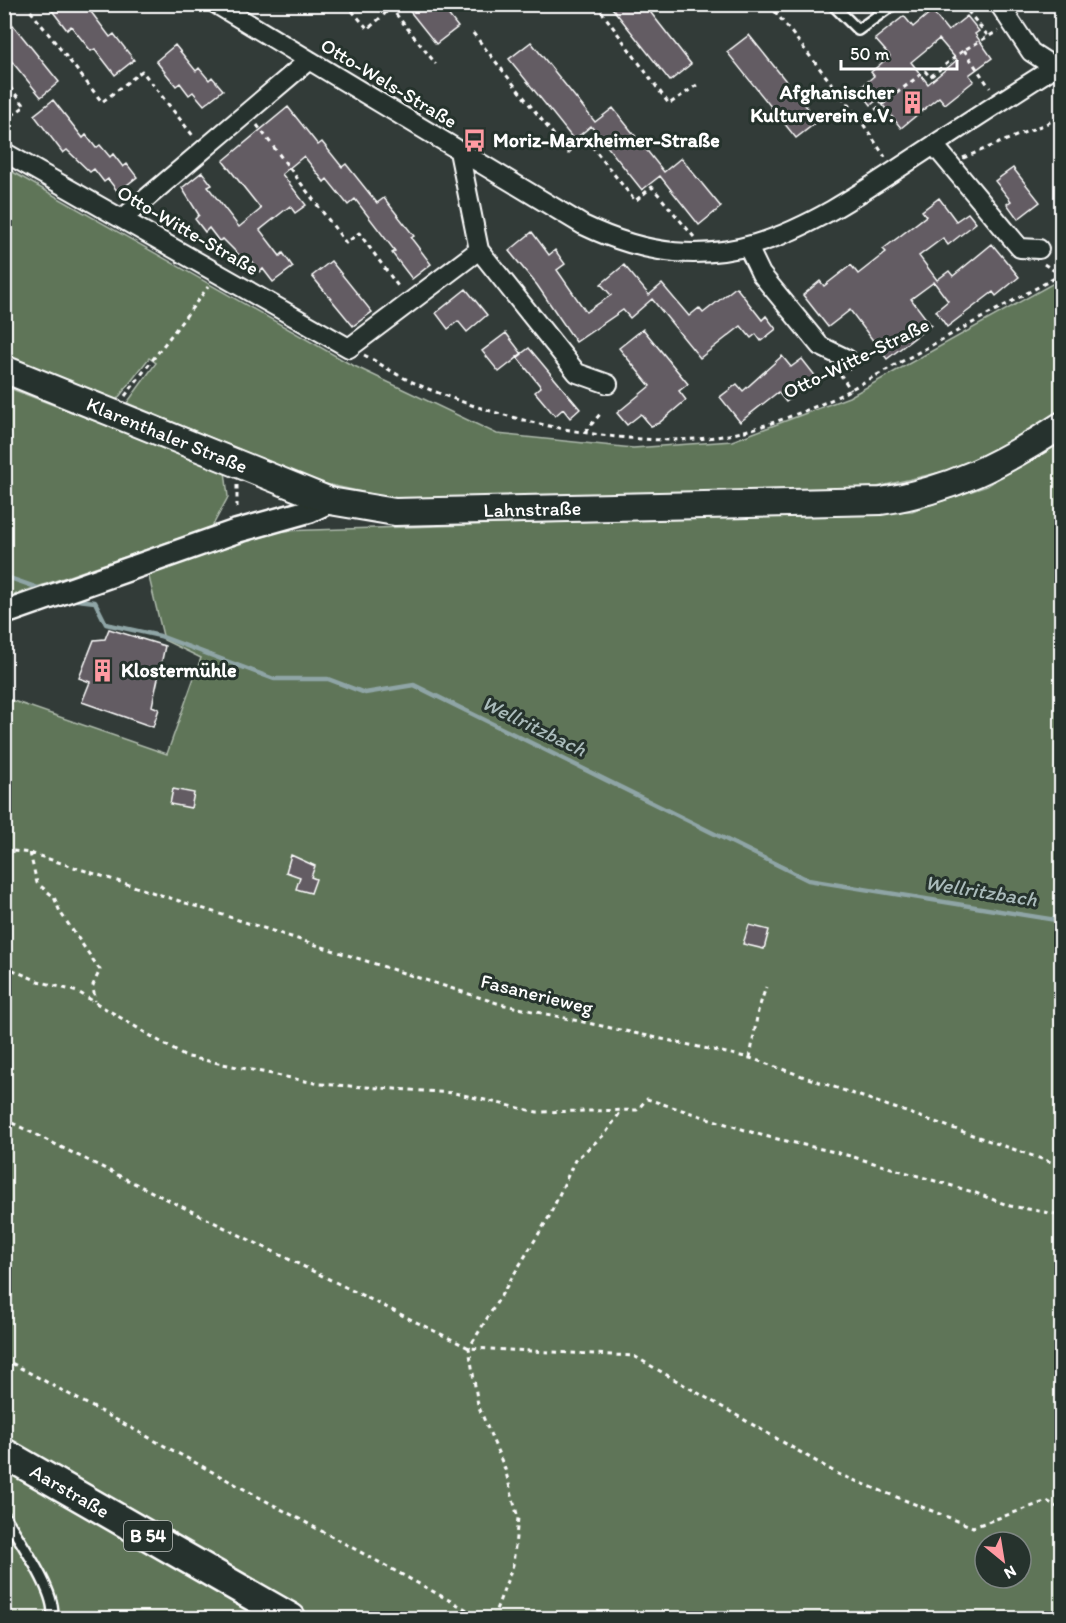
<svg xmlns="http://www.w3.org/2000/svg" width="1066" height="1623" viewBox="0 0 1066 1623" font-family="Itim,sans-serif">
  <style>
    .green { fill: #5e7458; stroke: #aebaac; stroke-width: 1.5; fill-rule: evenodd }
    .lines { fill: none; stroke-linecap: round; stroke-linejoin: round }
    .stream { stroke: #8fa5a6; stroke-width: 4.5 }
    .building { fill: #645c64; stroke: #fff; stroke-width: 1.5; fill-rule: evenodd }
    .service-casing { stroke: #fff; stroke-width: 14 }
    .minor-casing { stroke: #fff; stroke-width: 22 }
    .tertiary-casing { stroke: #fff; stroke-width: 27 }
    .secondary-casing { stroke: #fff; stroke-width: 30 }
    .primary-casing { stroke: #fff; stroke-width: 33 }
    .path { stroke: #fff; stroke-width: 3; stroke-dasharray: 4.5 4.5; stroke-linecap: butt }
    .service { stroke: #26332d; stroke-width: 9 }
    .minor { stroke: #26332d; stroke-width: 18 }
    .tertiary { stroke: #26332d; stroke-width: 22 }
    .secondary { stroke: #26332d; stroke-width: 26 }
    .primary { stroke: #26332d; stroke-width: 28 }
    .labels { text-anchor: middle; stroke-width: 6; stroke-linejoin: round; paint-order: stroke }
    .shield { fill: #26332d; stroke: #bec2c0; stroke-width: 1.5 }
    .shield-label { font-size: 18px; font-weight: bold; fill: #fff }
    .street-label { font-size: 20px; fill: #fff; stroke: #26332d }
    .poi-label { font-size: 20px; font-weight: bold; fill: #fff; stroke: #26332d; text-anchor: start }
    .water-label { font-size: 21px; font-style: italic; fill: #abbcbc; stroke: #26332d }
  </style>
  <rect width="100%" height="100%" fill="#323b38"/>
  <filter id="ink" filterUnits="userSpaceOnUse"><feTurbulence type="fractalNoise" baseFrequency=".0167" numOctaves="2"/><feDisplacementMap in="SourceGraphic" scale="12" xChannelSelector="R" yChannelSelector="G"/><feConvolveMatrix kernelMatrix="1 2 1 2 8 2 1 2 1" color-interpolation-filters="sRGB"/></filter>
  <g filter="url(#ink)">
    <path class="green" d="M4 167 348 363 497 434 633 448 732 441 849 397 1061 279V412L1042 425 954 469 877 487 751 494 408 502 321 483 127 403 156 363 149 358 115 402 5 359Z
      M4 386 225 471 228 497 212 527 5 598Z
      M1061 437V1618H313L5 1442V698L167 754 201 658 164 640 148 573 281 531 912 511 987 486ZM985 1542H1021V1578H985Z
      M5 1469 264 1618H5Z"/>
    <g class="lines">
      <path class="stream" d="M4 576 44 590
        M69 599 95 602 106 624 160 636 274 679H328L365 693 414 685 808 880 1062 921
        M1058 921 1062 912"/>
    </g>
    <path class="building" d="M47 4H85L110 37 114 34 134 60 115 75 95 49 91 51 71 26 67 30Z
      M404 4H440L458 27 436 44Z
      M609 4H644L691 64 670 81Z
      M932 11 948 31 967 16 979 31 975 34 992 58 969 75 974 81 945 104 939 97 901 128 878 99 871 105 859 89 874 76 871 72 890 56 875 39 904 16 913 27ZM939 39 957 60 928 84 911 62Z
      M4 14 59 82 41 97 4 52Z
      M749 35 818 121 796 138 727 52Z
      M531 42 595 122 613 108 664 172 681 158 721 207 699 225 660 176 642 190 591 126 574 140 509 59Z
      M175 45 196 71 199 68 209 80 212 77 223 90 204 105 193 92 189 95 180 83 176 86 156 61Z
      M53 100 83 138 86 135 96 148 100 145 110 157 113 154 123 167 127 164 137 177 118 192 108 179 104 182 94 169 90 172 67 150 63 153 34 115Z
      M288 107 318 145 322 142 342 167 346 164 377 203 384 198 414 236 411 238 431 264 412 279 392 253 395 251 355 199 348 205 327 179 324 182 304 156 282 174 306 205 295 213 290 206 260 230 280 256 283 253 293 267 273 282 263 269 260 272 250 259 246 262 223 239 219 241 209 228 205 232 195 219 199 215 182 188 202 172 212 185 208 187 239 227 261 209 223 161Z
      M1013 168 1040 202 1018 219 1007 204 1011 201 995 181Z
      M939 198 956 221 968 213 976 223 948 245 943 238 919 256 937 280 949 271 953 276 992 244 1019 277 996 296 993 292 947 327 936 311 948 301 934 282 911 299 931 325 887 359 850 310 828 327 803 295 820 281 824 286 851 265 858 274 886 252 883 249 926 216 922 211Z
      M532 232 549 255 555 250 565 264 557 270 586 312 611 295 601 284 624 265 649 295 662 284 689 316 699 308 703 313 736 287 762 320 766 316 776 329 761 341 756 334 751 338 741 326 700 358 652 299 630 318 623 310 576 342 537 285 509 251Z
      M331 261 372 312 353 326 312 276Z
      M466 289 487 315 467 332 458 321 448 329 436 313Z
      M643 329 688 384 679 391 686 400 659 423 651 426 641 414 627 425 617 413 650 386 619 348Z
      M506 333 522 354 499 372 482 351Z
      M529 348 580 409 570 418 563 409 555 416 535 392 541 387 517 357Z
      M782 356 791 367 802 359 817 378 786 402 778 392 740 422 720 397 737 384 743 391Z
      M109 629 165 646 152 706 159 709 153 727 82 702 90 682 79 678 94 640 105 639Z
      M173 789 194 793 191 808 170 804Z
      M291 855 315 866 311 877 316 879 311 893 296 889 300 877 286 872Z
      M749 925 769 930 764 949 743 944Z"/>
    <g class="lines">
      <defs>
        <path id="service" d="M832 4 858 30 894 4
          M4 1515C17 1537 59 1595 52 1618"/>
        <path id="minor" d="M216 4 583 225C716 289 801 233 911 160 958 129 1006 98 1053 68
          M999 4 1031 52 1062 72
          M934 145 1020 248 1039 249
          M459 151 479 250 577 373 608 384
          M4 152 349 348 479 250
          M123 218 309 60
          M748 247 761 274 820 346 847 359"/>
        <path id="tertiary" d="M4 613 237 531 309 511 330 501"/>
        <g id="secondary">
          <path id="s1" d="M4 369 330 501 395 512 881 501C950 491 1004 463 1062 425"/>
        </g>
        <g id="primary">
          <path id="s2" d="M4 1453 291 1618"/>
        </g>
      </defs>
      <use href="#service" class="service-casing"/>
      <use href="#minor" class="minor-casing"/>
      <use href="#tertiary" class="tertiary-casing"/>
      <use href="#secondary" class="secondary-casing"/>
      <use href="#primary" class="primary-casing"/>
      <path class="path" d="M25 4 102 102 142 71 194 137
        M346 4 368 29 391 8 436 64
        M596 4 669 104 700 83
        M769 4 861 121 885 157
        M962 4 988 36
        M473 33 568 153 584 136 635 201 652 187 694 237
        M964 50 990 88
        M4 80 25 106 4 121
        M861 121 925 71 930 77 964 50 998 31
        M257 125 346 243 359 233 400 289
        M963 158 1062 117
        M1044 264 1061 275
        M364 355C378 362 390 371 404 378 491 420 638 454 733 434 767 426 801 413 833 399L1062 274
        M840 374 851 390
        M125 396 208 287
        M585 432 601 413
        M237 485V511
        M4 850 30 853 500 1004 750 1058 1062 1166
        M30 853 37 883 54 897 60 912 100 970 93 985 95 1001
        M4 966 38 981 78 992 184 1056 320 1084 454 1093 537 1112 637 1110 647 1099 764 1136 843 1154 973 1192 1010 1206 1062 1215
        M750 1058 758 1011 766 987
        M4 1119 469 1348 634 1356 838 1474 973 1527 1047 1501 1062 1510
        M4 1359 482 1618
        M493 1618 513 1565 518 1518 505 1469 478 1405 469 1348 549 1217 575 1160 605 1134 622 1110"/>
      <use href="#service" class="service"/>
      <use href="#minor" class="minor"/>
      <use href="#tertiary" class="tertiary"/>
      <use href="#secondary" class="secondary"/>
      <use href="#primary" class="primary"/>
    </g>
  </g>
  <defs>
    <symbol id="building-bare" viewBox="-9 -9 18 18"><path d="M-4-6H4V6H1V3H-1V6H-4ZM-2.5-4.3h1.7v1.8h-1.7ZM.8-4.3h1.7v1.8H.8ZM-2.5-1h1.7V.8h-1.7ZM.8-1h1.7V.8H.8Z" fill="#ff9aa2" stroke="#26332d" stroke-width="2.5" paint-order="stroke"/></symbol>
    <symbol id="bus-bare" viewBox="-9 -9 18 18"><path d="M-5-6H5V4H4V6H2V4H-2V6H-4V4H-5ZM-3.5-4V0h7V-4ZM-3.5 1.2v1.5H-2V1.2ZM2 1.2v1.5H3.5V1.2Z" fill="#ff9aa2" stroke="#26332d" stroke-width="2.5" paint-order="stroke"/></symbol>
  </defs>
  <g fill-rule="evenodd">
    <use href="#building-bare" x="896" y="86" width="33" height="33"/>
    <use href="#bus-bare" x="458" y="124" width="33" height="33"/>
    <use href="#building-bare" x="86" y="654" width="33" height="33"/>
  </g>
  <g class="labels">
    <rect class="shield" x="124" y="1521" width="48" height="30" rx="4.5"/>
    <g class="shield-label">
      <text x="148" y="1542">B 54</text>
    </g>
    <g class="street-label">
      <text transform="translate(389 83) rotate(31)" y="7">Otto-Wels-Straße</text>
      <text transform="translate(188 230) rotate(30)" y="7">Otto-Witte-Straße</text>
      <text transform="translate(856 358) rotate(-26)" y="7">Otto-Witte-Straße</text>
      <text dy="7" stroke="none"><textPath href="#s1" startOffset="176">Klarenthaler Straße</textPath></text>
      <text dy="7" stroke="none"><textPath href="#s1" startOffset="555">Lahnstraße</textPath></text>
      <text transform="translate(537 994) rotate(14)" y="7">Fasanerieweg</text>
      <text dy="7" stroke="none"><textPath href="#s2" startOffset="76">Aarstraße</textPath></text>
    </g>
    <g class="poi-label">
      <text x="894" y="99" text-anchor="end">Afghanischer<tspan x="894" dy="23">Kulturverein e.V.</tspan></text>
      <text x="493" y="147">Moriz-Marxheimer-Straße</text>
      <text x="121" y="677">Klostermühle</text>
    </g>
    <g class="water-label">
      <text transform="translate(534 726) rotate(26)" y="7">Wellritzbach</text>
      <text transform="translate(981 891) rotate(9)" y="7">Wellritzbach</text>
    </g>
  </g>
  <rect width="1066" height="1623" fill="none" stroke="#26332d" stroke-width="24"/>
  <rect x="12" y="12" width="1042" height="1599" fill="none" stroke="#fff" stroke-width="2" filter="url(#ink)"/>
  <g transform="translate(1003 1560) rotate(150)"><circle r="28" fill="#26332d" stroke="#7d8581" stroke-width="1.5"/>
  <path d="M0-4.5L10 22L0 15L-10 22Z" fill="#ff9aa2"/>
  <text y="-9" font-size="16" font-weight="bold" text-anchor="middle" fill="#ffffff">N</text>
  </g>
  <path d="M841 60v9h116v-9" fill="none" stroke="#ffffff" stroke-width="3"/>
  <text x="850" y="60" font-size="18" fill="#ffffff" stroke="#26332d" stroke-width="4.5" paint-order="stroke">50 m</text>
</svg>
